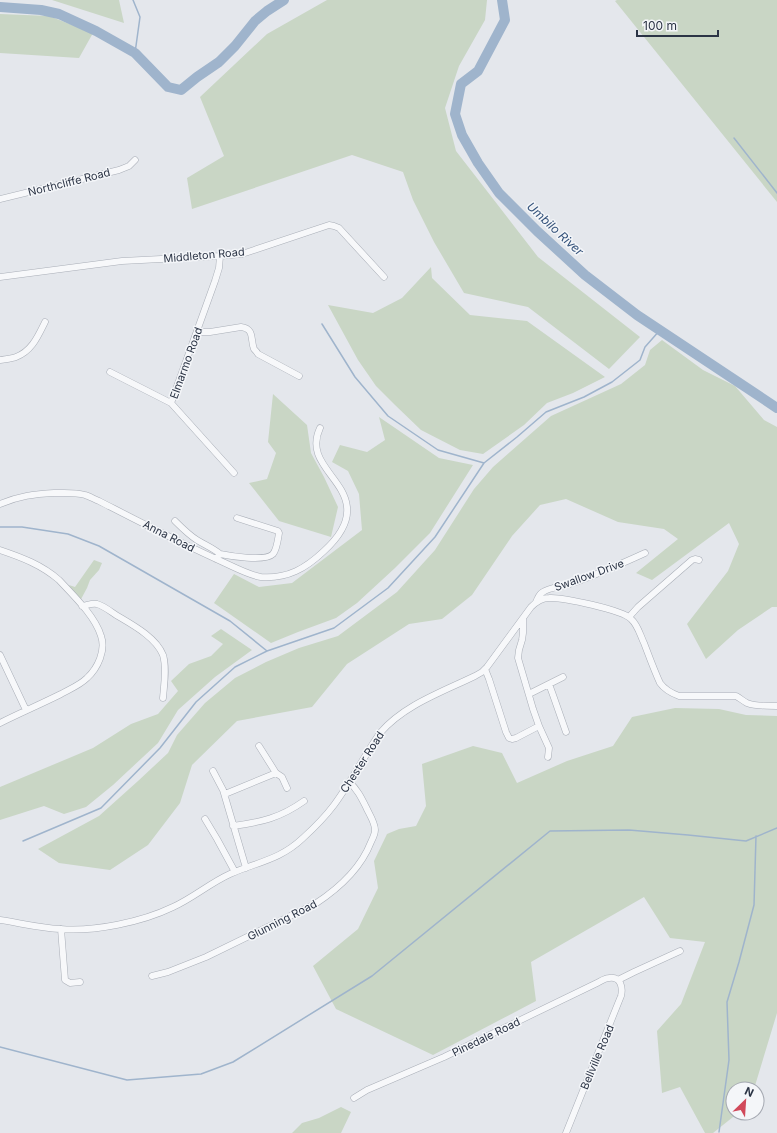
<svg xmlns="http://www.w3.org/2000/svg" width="777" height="1133" viewBox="0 0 777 1133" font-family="Inter,sans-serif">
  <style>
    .green { fill: #c9d6c5 }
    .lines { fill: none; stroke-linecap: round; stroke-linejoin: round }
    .stream { stroke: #9fb4cc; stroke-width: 1.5 }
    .river { stroke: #9fb4cc; stroke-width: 10 }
    .minor-casing { stroke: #a9aeb7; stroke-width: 7 }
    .minor { stroke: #f7f8fa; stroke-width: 6 }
    .labels { text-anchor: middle; stroke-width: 3; stroke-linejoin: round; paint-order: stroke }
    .street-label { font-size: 11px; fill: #2b3445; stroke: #f4f6f9 }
    .water-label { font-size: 12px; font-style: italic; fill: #34527a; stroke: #f4f6f9 }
  </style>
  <rect width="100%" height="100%" fill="#e4e7ec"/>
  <path class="green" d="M52 0H119L124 23Z
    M327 0H487L485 20 459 66 445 108 456 151 538 257 640 337 609 369 528 307 464 293 434 242 413 200 403 172 352 155 192 209 187 178 224 156 200 97 267 34Z
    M617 0H777V202L615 1Z
    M0 14 49 16 93 33 79 58 0 53Z
    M431 267 432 278 470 315 527 321 605 377 573 393 547 403 524 425 483 454 460 450 421 430 395 405 376 386 358 360 328 305 373 313 402 298Z
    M662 340 703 370 735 386 764 420 777 427V607H772L738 630 706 659 687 624 728 571 739 544 729 523 652 580 636 573 678 539 664 529 618 522 566 499 540 505 512 536 472 595 442 619 409 624 347 664 312 707 237 721 192 765 180 803 148 845 110 870 59 863 38 849 99 816 138 781 168 753 177 735 205 703 235 678 266 662 299 648 338 636 397 592 435 550 474 489 493 467 551 416 621 384 645 365 650 350Z
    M273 394 307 425 311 453 324 477 338 507 331 537 279 521 249 483 267 479 276 453 268 442Z
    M379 417 439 458 473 465 430 533 395 568 357 603 336 618 298 632 271 643 214 603 234 574 259 587 292 583 362 530 359 494 348 471 332 462 340 445 367 452 385 440Z
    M94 560 102 563 99 570 90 580 87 588 80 601 69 585 75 587Z
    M221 629 252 650 215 677 178 710 158 743 113 785 86 807 64 814 44 806 0 820V787L93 748 131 724 158 714 178 691 171 681 189 664 211 656 223 644 211 636Z
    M675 708 719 709 746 715 777 716V1013L754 1089H733V1113H738L713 1133H705L680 1087 662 1093 657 1031 681 1004 705 942 670 938 644 897 531 962 536 1001 433 1055 336 1009 313 966 358 929 378 888 374 861 387 834 399 829 416 826 426 806 422 764 473 746 502 753 517 783 567 761 613 746 632 717Z
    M341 1107 351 1112 341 1133H292L302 1123 319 1118Z"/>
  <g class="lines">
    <path class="stream" d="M133 0 140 17 135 53
      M734 138 777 193
      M322 324 355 377 388 416 438 450 484 463
      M0 527H22L68 534 99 546 230 621 267 651
      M23 841 101 808 160 748 196 702 235 667 267 651 334 628 388 588 435 537 484 463 517 437 546 412 584 397 612 382 640 360 645 347 660 330
      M0 1047 127 1080 201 1074 233 1062 372 976 550 831 629 830 688 835 746 841 777 828
      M719 1132 729 1060 727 1002 739 962 754 905 756 836"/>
    <path class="river" d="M502 0 505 20 478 71 461 84 455 114 462 135 478 163 499 193 537 231 585 275 637 315 777 408
      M0 7 41 10 59 14 96 31 135 53 168 87 181 90 197 77 219 62 235 46 255 21 267 11 284 0"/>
    <defs>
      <path id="minor" d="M0 199 119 170 129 166 135 160
        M220 256 219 268 215 281 171 403 234 473
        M0 277 122 261 220 256 242 254 329 225 334 226 339 228 384 277
        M197 332H210L241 327C255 329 250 339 254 349 255 350 257 352 258 354L299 376
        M0 360C5 359 11 359 16 357 32 351 38 336 45 322
        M110 372 171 403
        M0 504C19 496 34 494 54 493 64 493 75 492 85 495 89 496 94 499 99 501 140 522 182 544 225 563 236 568 249 575 261 577 288 579 306 568 324 551 336 540 349 525 347 507 344 477 304 462 320 428
        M175 521C182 528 189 535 197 540 205 545 213 548 220 554
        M0 550C21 557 42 565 59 580 73 595 95 616 101 636 106 650 98 668 87 678 80 685 70 689 61 694 41 704 20 713 0 723
        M216 559 220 554C230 556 265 562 273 554 277 549 278 539 279 533L278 531 237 518
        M536 602C538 598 539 594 543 592 550 587 562 587 570 584 596 575 621 564 645 553
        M82 606C88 605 92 603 97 604 104 606 110 611 116 615 131 624 156 637 163 655 167 668 164 685 163 698
        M629 617 638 607 692 560 695 559 699 560
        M0 655 26 710
        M485 669 489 679 506 732 509 738 512 739 516 738 539 726 533 709 518 658 519 650 522 640 523 633V618
        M549 684 553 695 566 732
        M529 694 563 677
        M539 726 549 748 548 757
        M259 746 276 773 282 777 287 788
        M213 771 223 790 246 868
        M225 794 276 773
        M205 819 217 839 235 872
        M233 826C262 822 280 818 304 801
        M0 920C20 923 40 928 60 929 94 932 142 922 173 907 193 898 210 883 230 874 257 862 280 860 303 838 314 828 325 817 334 805 351 782 364 756 380 733 404 705 442 692 475 676L482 672 487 667 531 607C536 602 541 598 549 598 562 597 623 610 631 619 638 625 640 635 644 643 649 656 654 670 660 683 665 690 671 693 679 696H736C740 698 743 701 747 703 757 707 767 705 777 706
        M61 929 65 980 70 983 80 982
        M152 976 168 972 206 957 315 904C338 889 361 868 371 842 373 838 375 834 375 830 375 822 369 814 366 807 361 797 357 789 349 782
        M618 980 634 972 680 951
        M354 1098 367 1090 444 1057 597 983C601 981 605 978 609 978 621 976 623 988 621 996L566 1133"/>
    </defs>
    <use href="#minor" class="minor-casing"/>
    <use href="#minor" class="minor"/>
  </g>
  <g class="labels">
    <g class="street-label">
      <text transform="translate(69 182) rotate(-14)" y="4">Northcliffe Road</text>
      <text transform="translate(204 255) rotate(-5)" y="4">Middleton Road</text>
      <text transform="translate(186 363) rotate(-70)" y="4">Elmarmo Road</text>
      <text transform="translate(169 536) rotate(27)" y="4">Anna Road</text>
      <text transform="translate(589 575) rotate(-20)" y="4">Swallow Drive</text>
      <text transform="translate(362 762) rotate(-57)" y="4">Chester Road</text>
      <text transform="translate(282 920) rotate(-27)" y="4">Glunning Road</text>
      <text transform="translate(486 1037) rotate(-26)" y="4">Pinedale Road</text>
      <text transform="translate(597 1057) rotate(-67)" y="4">Bellville Road</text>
    </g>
    <g class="water-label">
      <text transform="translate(555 229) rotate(43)" y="4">Umbilo River</text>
    </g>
  </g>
  <g transform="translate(745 1101) rotate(25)"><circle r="19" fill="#f4f6f9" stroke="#a4a8b1"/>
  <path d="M0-3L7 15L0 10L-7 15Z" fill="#d1495b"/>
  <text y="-6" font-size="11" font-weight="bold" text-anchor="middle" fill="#2b3445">N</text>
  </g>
  <path d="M637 30v6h81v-6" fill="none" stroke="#2b3445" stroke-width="2"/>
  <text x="643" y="30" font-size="12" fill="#2b3445" stroke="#f4f6f9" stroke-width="3" paint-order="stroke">100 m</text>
</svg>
